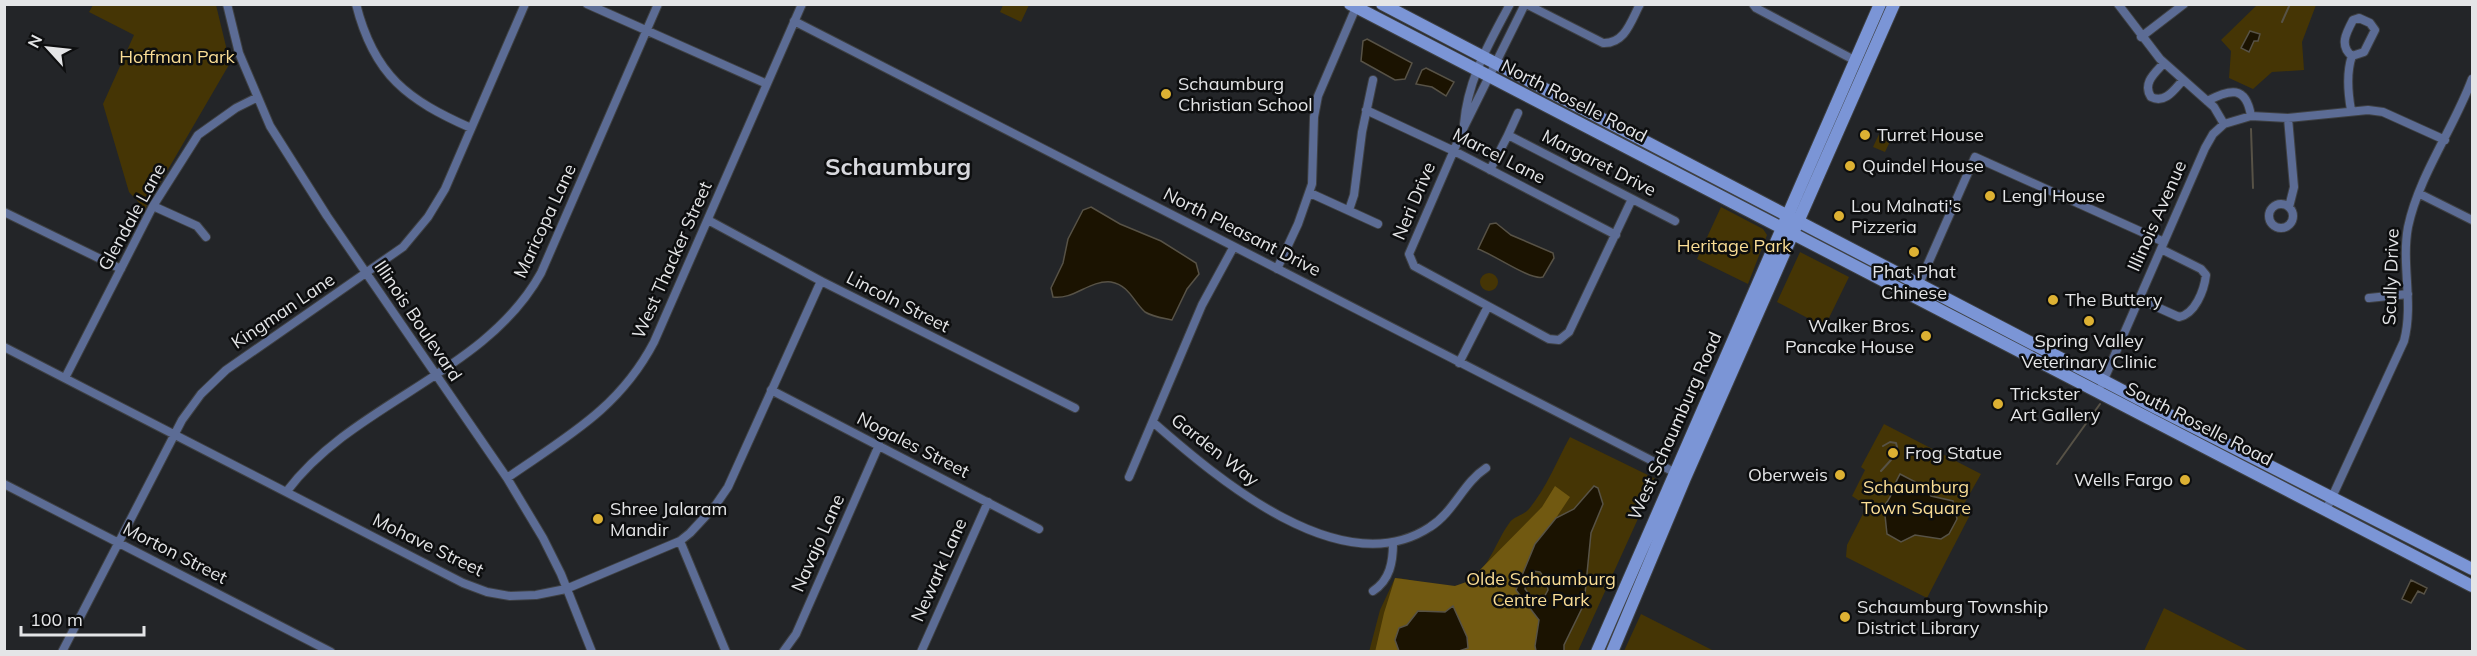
<svg xmlns="http://www.w3.org/2000/svg" width="2477" height="656" viewBox="0 0 2477 656" font-family="Mulish,sans-serif">
  <style>
    .green { fill: #453505 }
    .forest { fill: #715911 }
    .water { fill: #1b1301; stroke: #575246; stroke-width: 1.5; fill-rule: evenodd }
    .lines { fill: none; stroke-linecap: round; stroke-linejoin: round }
    .stream { stroke: #575246; stroke-width: 2 }
    .minor-casing { stroke: #3e4043; stroke-width: 10 }
    .secondary-casing { stroke: #3e4043; stroke-width: 14 }
    .minor { stroke: #5c6c95; stroke-width: 8 }
    .secondary { stroke: #7b95d6; stroke-width: 12 }
    .poi-dot { fill: #ddb133; stroke: #0d0e0f; stroke-width: 2 }
    .labels { text-anchor: middle; stroke-width: 5; stroke-linejoin: round; paint-order: stroke }
    .park-label { font-size: 18px; fill: #fadd95; stroke: #0d0e0f }
    .poi-label { font-size: 18px; fill: #e4e5e7; stroke: #0d0e0f; text-anchor: start }
    .street-label { font-size: 18px; fill: #e4e5e7; stroke: #0d0e0f }
    .district-label { font-size: 24px; font-weight: bold; fill: #d7d8dd; stroke: #0d0e0f }
  </style>
  <rect width="100%" height="100%" fill="#232528"/>
  <path class="green" d="M93 5H216L230 63 145 209 129 192 103 104 134 35 89 12Z
    M1003 5V4L1029 5 1021 22 1000 12Z
    M2257 5H2316L2302 42 2304 70 2272 72 2253 89 2229 78 2231 51 2221 40Z
    M1881 130 1893 135 1885 152 1873 147Z
    M1721 207 1763 229 1767 235 1748 284 1697 259Z
    M1800 252 1849 277 1826 324 1821 325 1777 302Z
    M1480 282a9 9 0 1 1 18 0a9 9 0 1 1-18 0Z
    M1884 424 1981 474 1964 504 1973 509 1927 598 1846 557 1847 545 1867 506 1852 496 1865 470 1861 467Z
    M1570 437 1656 479 1578 651 1369 652 1380 610 1395 578C1414 579 1435 588 1454 586 1486 582 1494 543 1510 522 1515 516 1524 515 1529 509 1547 487 1556 462 1570 437Z
    M2164 608 2249 651H2144Z
    M1641 614 1714 651H1624Z"/>
  <path class="forest" d="M1555 486 1570 497 1548 530 1535 544 1516 589 1539 620 1535 646 1536 651 1375 652 1384 613 1395 578 1455 586 1469 581 1542 507Z"/>
  <path class="water" d="M2250 31 2260 34 2258 41H2254L2249 52 2241 48Z
    M1367 39 1412 63 1405 79 1395 80 1361 61 1363 41Z
    M1426 68 1454 82 1446 96 1432 87 1416 84 1422 70Z
    M1091 207 1120 224 1161 241 1196 263 1199 274 1187 289 1172 320C1163 318 1153 317 1145 312 1133 301 1129 285 1111 282 1089 280 1074 300 1053 297L1051 288 1063 263 1068 239 1083 210Z
    M1496 223 1511 235 1553 253 1554 258 1543 277C1531 281 1493 254 1478 249L1490 224Z
    M1900 474 1925 487 1931 496 1953 501 1957 519 1949 534 1941 539 1915 535 1901 542 1887 534 1884 506C1896 491 1892 487 1900 474Z
    M1594 486 1598 488 1603 504 1591 533 1584 604 1564 645V651H1536L1535 646 1539 620 1516 590 1535 544 1556 518 1574 509ZM1532 571 1540 572 1547 581 1548 590 1543 599 1535 601 1525 589 1527 578Z
    M2411 580 2427 588 2424 594 2418 591 2411 603 2402 599Z
    M1453 606 1467 637 1468 648 1459 651H1399L1395 640 1399 628 1407 625 1418 611 1445 612Z"/>
  <g class="lines">
    <path class="stream" d="M2282 22 2290 4
      M2251 129 2253 188
      M1883 446 1890 442 1896 443 1897 447 1889 454
      M2057 464 2100 404
      M1881 471 1891 460"/>
    <defs>
      <path id="minor" d="M227 4 239 53 270 126 327 216 507 478 543 538 561 574 592 652
        M356 4C374 76 408 100 471 128
        M587 4 767 84
        M1525 4 1464 127 1409 254 1414 266 1549 339 1559 340 1569 332 1632 199
        M1526 4 1603 43C1625 44 1631 21 1640 4
        M1753 4 1756 8 1856 61
        M2118 4 2160 59 2214 107 2224 124 2251 116 2288 118 2368 110 2383 112 2445 140
        M2359 18 2370 23 2375 30 2364 52 2352 56C2339 46 2346 33 2353 20Z
        M794 21 1674 472
        M2141 37 2184 4
        M2164 63C2155 73 2142 83 2151 97 2165 104 2174 90 2183 80
        M2207 101C2230 89 2246 85 2251 116
        M1366 110 1454 151 1616 235
        M2351 110C2348 93 2346 73 2352 56
        M2288 118 2294 187 2289 207
        M1464 124C1468 78 1489 44 1510 4
        M1508 135 1518 113
        M1490 170 1508 135 1675 221
        M1310 193 1378 224
        M2420 194 2472 220
        M2269 216a12 12 0 1 1 24 0a12 12 0 1 1-24 0Z
        M153 206 197 226 206 237
        M1349 210 1354 195 1362 132 1373 80
        M4 212 121 269
        M708 220 821 281 1075 408
        M1277 269 1298 224 1312 184 1314 117 1318 96 1357 5
        M1919 284 1975 157 2164 242
        M2369 298 2408 294
        M2139 299 2179 317C2195 314 2204 291 2206 275L2201 269 2161 249
        M4 347 463 583 487 592 510 596 536 595 566 589 680 541 690 533 715 506 728 487 821 281
        M1459 363 1487 308
        M65 378 153 206 198 135 236 108 256 98
        M2102 384 2205 148 2213 134 2224 124
        M771 390 1039 529
        M1154 423C1217 478 1342 585 1430 527 1454 512 1463 483 1486 468
        M1129 477 1202 305 1233 248
        M507 478C566 437 619 409 654 342L802 4
        M4 484 331 652
        M287 491C355 401 485 374 541 273L658 4
        M2327 508 2404 341C2414 303 2401 265 2408 227 2419 175 2454 128 2472 79
        M680 541 726 652
        M1373 591C1390 580 1393 562 1393 543
        M62 652 182 420 201 394 226 370 403 247 428 217 445 189 525 4
        M783 652 796 634 879 445
        M921 652 988 502"/>
      <path id="secondary" d="M1350 4 2472 586
        M1382 4 2154 407 2472 569
        M1597 652 1880 4
        M1612 652 1685 478 1894 4"/>
    </defs>
    <use href="#minor" class="minor-casing"/>
    <use href="#secondary" class="secondary-casing"/>
    <use href="#minor" class="minor"/>
    <use href="#secondary" class="secondary"/>
  </g>
  <g class="poi-dot">
    <circle cx="1166" cy="94" r="6"/>
    <circle cx="1865" cy="135" r="6"/>
    <circle cx="1850" cy="166" r="6"/>
    <circle cx="1990" cy="196" r="6"/>
    <circle cx="1839" cy="216" r="6"/>
    <circle cx="1914" cy="252" r="6"/>
    <circle cx="2053" cy="300" r="6"/>
    <circle cx="2089" cy="321" r="6"/>
    <circle cx="1926" cy="336" r="6"/>
    <circle cx="1998" cy="404" r="6"/>
    <circle cx="1893" cy="453" r="6"/>
    <circle cx="1840" cy="475" r="6"/>
    <circle cx="2185" cy="480" r="6"/>
    <circle cx="598" cy="519" r="6"/>
    <circle cx="1845" cy="617" r="6"/>
  </g>
  <g class="labels">
    <g class="park-label">
      <text x="177" y="63">Hoffman Park</text>
      <text x="1734" y="252">Heritage Park</text>
      <text x="1916" y="493">Schaumburg<tspan x="1916" dy="21">Town Square</tspan></text>
      <text x="1541" y="585">Olde Schaumburg<tspan x="1541" dy="21">Centre Park</tspan></text>
    </g>
    <g class="poi-label">
      <text x="1178" y="90">Schaumburg<tspan x="1178" dy="21">Christian School</tspan></text>
      <text x="1877" y="141">Turret House</text>
      <text x="1862" y="172">Quindel House</text>
      <text x="2002" y="202">Lengl House</text>
      <text x="1851" y="212">Lou Malnati's<tspan x="1851" dy="21">Pizzeria</tspan></text>
      <text x="1914" y="278" text-anchor="middle">Phat Phat<tspan x="1914" dy="21">Chinese</tspan></text>
      <text x="2065" y="306">The Buttery</text>
      <text x="1914" y="332" text-anchor="end">Walker Bros.<tspan x="1914" dy="21">Pancake House</tspan></text>
      <text x="2089" y="347" text-anchor="middle">Spring Valley<tspan x="2089" dy="21">Veterinary Clinic</tspan></text>
      <text x="2010" y="400">Trickster<tspan x="2010" dy="21">Art Gallery</tspan></text>
      <text x="1905" y="459">Frog Statue</text>
      <text x="1828" y="481" text-anchor="end">Oberweis</text>
      <text x="2173" y="486" text-anchor="end">Wells Fargo</text>
      <text x="610" y="515">Shree Jalaram<tspan x="610" dy="21">Mandir</tspan></text>
      <text x="1857" y="613">Schaumburg Township<tspan x="1857" dy="21">District Library</tspan></text>
    </g>
    <g class="street-label">
      <text transform="translate(1574 101) rotate(27)" y="6">North Roselle Road</text>
      <text transform="translate(1499 156) rotate(27)" y="6">Marcel Lane</text>
      <text transform="translate(1599 163) rotate(27)" y="6">Margaret Drive</text>
      <text transform="translate(1414 201) rotate(-67)" y="6">Neri Drive</text>
      <text transform="translate(2157 216) rotate(-66)" y="6">Illinois Avenue</text>
      <text transform="translate(132 217) rotate(-61)" y="6">Glendale Lane</text>
      <text transform="translate(545 221) rotate(-65)" y="6">Maricopa Lane</text>
      <text transform="translate(1242 232) rotate(27)" y="6">North Pleasant Drive</text>
      <text transform="translate(672 260) rotate(-66)" y="6">West Thacker Street</text>
      <text transform="translate(2391 277) rotate(-88)" y="6">Scully Drive</text>
      <text transform="translate(898 302) rotate(27)" y="6">Lincoln Street</text>
      <text transform="translate(283 311) rotate(-34)" y="6">Kingman Lane</text>
      <text transform="translate(418 321) rotate(56)" y="6">Illinois Boulevard</text>
      <text transform="translate(2199 424) rotate(27)" y="6">South Roselle Road</text>
      <text transform="translate(1675 426) rotate(-66)" y="6">West Schaumburg Road</text>
      <text transform="translate(913 445) rotate(27)" y="6">Nogales Street</text>
      <text transform="translate(1215 450) rotate(38)" y="6">Garden Way</text>
      <text transform="translate(818 543) rotate(-66)" y="6">Navajo Lane</text>
      <text transform="translate(428 545) rotate(26)" y="6">Mohave Street</text>
      <text transform="translate(175 553) rotate(27)" y="6">Morton Street</text>
      <text transform="translate(939 570) rotate(-66)" y="6">Newark Lane</text>
    </g>
    <g class="district-label">
      <text x="898" y="175">Schaumburg</text>
    </g>
  </g>
  <rect width="2477" height="656" fill="none" stroke="#e4e5e7" stroke-width="12"/>
  <g transform="translate(48 48) rotate(297)" stroke="#0d0e0f" stroke-width="4.5" paint-order="stroke">
  <path d="M0-4.5L10 22L0 15L-10 22Z" fill="#e4e5e7"/>
  <text y="-9" font-size="16" font-weight="bold" text-anchor="middle" fill="#e4e5e7">N</text>
  </g>
  <path d="M21 626v9h123v-9" fill="none" stroke="#e4e5e7" stroke-width="3"/>
  <text x="30" y="626" font-size="18" fill="#e4e5e7" stroke="#0d0e0f" stroke-width="4.5" paint-order="stroke">100 m</text>
</svg>
